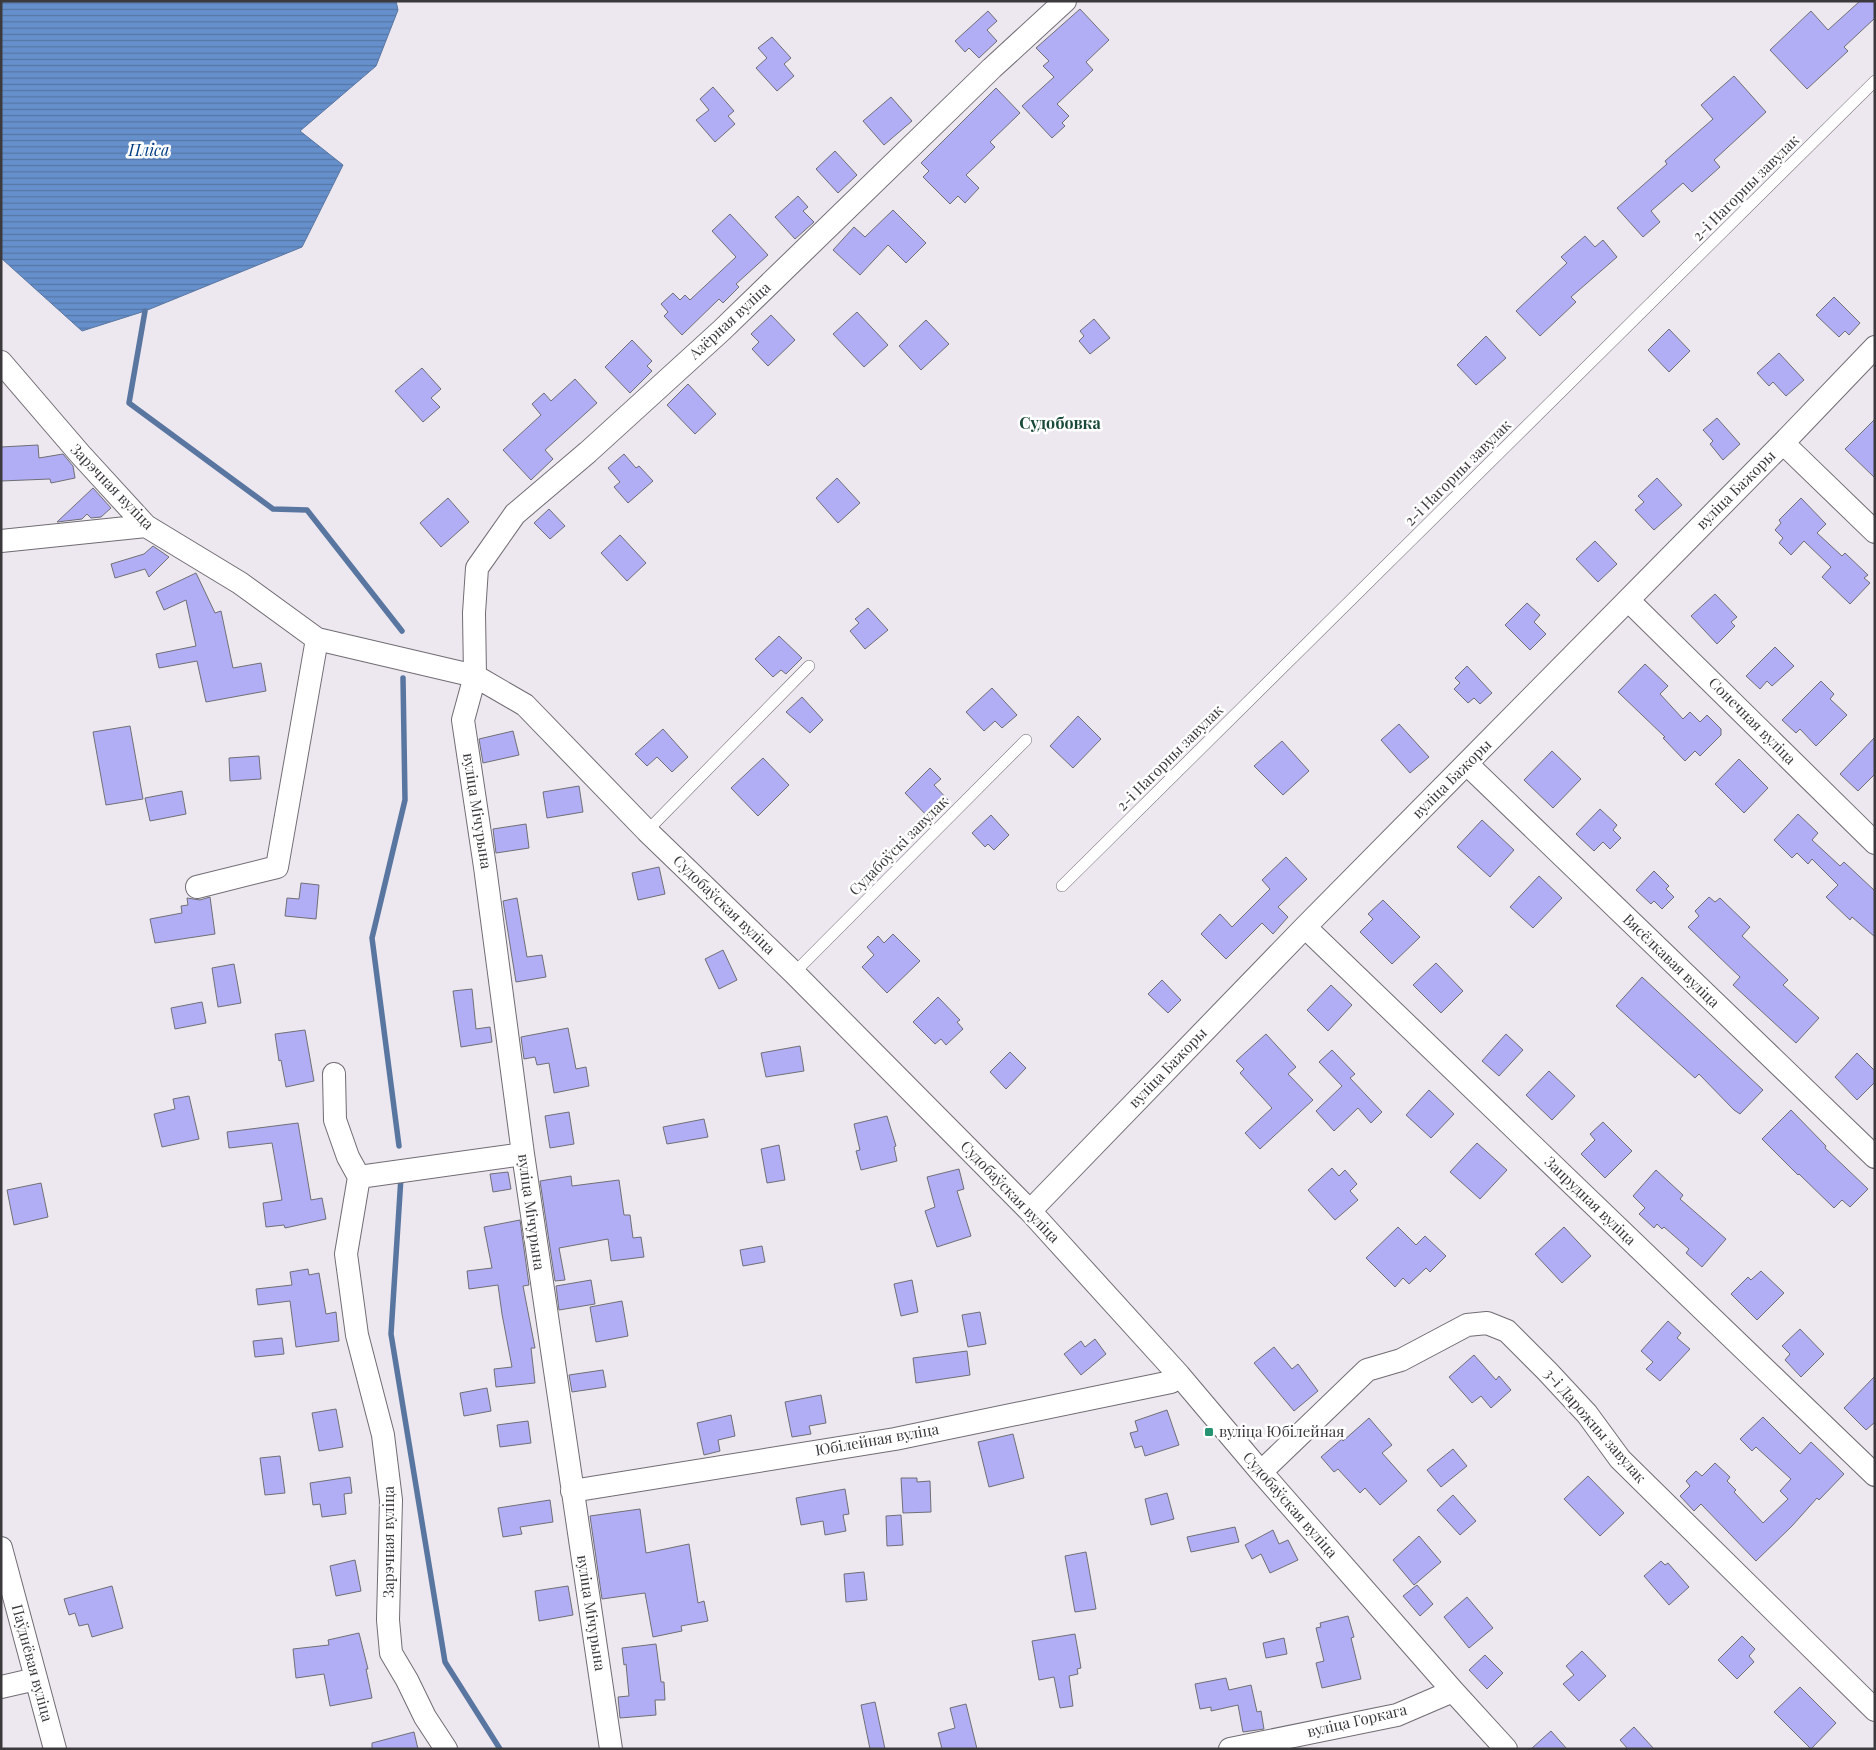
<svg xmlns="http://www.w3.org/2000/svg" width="1876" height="1750" viewBox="0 0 1876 1750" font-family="'Playfair Display',serif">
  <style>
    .water { fill: url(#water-rules); stroke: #5976a1 }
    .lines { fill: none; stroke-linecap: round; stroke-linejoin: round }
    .stream { stroke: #5976a1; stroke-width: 5.5 }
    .building { fill: #b2aef5; stroke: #6f6f76 }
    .lane-casing { stroke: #716c73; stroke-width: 12 }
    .street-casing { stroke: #716c73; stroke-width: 24 }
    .lane { stroke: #fff; stroke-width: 11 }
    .street { stroke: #fff; stroke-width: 22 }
    .poi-dot { fill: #289372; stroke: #fff; stroke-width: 2 }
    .labels { text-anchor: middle; stroke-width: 5; stroke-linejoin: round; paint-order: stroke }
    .street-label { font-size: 15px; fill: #3b393c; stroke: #fff }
    .poi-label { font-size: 15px; fill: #3b393c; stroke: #fff; text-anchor: start }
    .water-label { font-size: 16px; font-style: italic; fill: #013d84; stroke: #fff }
    .neighbourhood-label { font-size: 16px; font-weight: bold; fill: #194a39; stroke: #fff }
  </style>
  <defs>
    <pattern id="water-rules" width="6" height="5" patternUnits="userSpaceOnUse" patternTransform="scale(1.25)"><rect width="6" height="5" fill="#6690cc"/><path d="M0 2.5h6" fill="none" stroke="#5577a7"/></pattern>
  </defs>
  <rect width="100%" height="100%" fill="#ede7ef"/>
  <path class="water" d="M1 1H396L398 10 376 66 300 131 343 165 302 247 145 311 82 331 1 258Z"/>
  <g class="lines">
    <path class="stream" d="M145 311 129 403 273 509 307 510 402 631
      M399 1146 372 938 405 800 403 678
      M401 1177 391 1334 445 1662 500 1749"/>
  </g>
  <path class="building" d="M1860 1H1875V18L1844 47 1848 51 1807 89 1770 50 1811 11 1828 30Z
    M1080 9 1109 40 1086 62 1093 70 1057 104 1069 116 1062 123 1065 126 1052 138 1022 106 1054 77 1043 66 1049 61 1036 48Z
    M988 11 997 21 987 30 997 41 979 58 969 48 965 52 955 41Z
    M772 37 791 58 784 64 794 76 777 91 756 68 767 58 758 48Z
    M1734 76 1766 112 1714 160 1720 167 1692 192 1683 183 1651 211 1660 222 1643 237 1617 208 1667 164 1665 161 1713 119 1701 105Z
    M713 87 734 111 728 116 735 124 715 142 696 120 709 110 700 99Z
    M996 88 1020 113 990 142 995 147 966 175 979 188 965 203 958 196 950 204 923 177 929 171 921 163Z
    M891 97 912 121 884 145 863 121Z
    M835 151 857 175 838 193 816 169Z
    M798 196 808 207 803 211 814 222 795 239 775 217Z
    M893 210 926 243 906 263 888 245 860 275 833 250 854 227 865 237Z
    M730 214 768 255 736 284 739 287 723 303 719 299 682 335 664 316 668 312 661 304 673 293 680 300 685 295 690 300 736 257 712 231Z
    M1585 236 1595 247 1603 240 1617 257 1571 297 1576 302 1540 336 1516 311 1567 263 1561 257Z
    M1834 297 1860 323 1849 335 1845 331 1839 337 1816 315Z
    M857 312 888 345 864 367 833 334Z
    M771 315 795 340 768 366 752 349 759 342 751 334Z
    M1094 319 1110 338 1090 354 1079 341 1084 336 1080 331Z
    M926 320 949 344 921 370 899 346Z
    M1669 329 1690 351 1669 372 1648 350Z
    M1486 336 1506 358 1476 385 1457 365Z
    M632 340 652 361 647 366 652 371 630 393 605 367Z
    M1779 353 1804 380 1786 396 1773 382 1769 386 1757 373Z
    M422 368 441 389 431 398 440 407 423 422 395 391Z
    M575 379 597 403 545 450 553 459 531 480 503 450 541 415 532 404 544 393 551 401Z
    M688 384 716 414 695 434 667 405Z
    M1717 418 1740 444 1723 460 1710 444 1713 441 1703 430Z
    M1875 419V478L1845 449Z
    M38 445 39 458 63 454 73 466 75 478 51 483 50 479 1 481V447Z
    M624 454 636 468 639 466 653 481 628 503 614 487 620 482 608 468Z
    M837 478 860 503 838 523 816 498Z
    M1657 478 1682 505 1654 530 1635 510 1644 502 1638 496Z
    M93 488 111 508 101 517 91 518 87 514 82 519 57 522Z
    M448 498 469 522 441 547 420 523Z
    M1801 498 1826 524 1817 533 1842 556 1845 553 1868 575 1864 578 1870 583 1850 604 1822 577 1831 567 1804 541 1791 555 1779 543 1783 538 1775 530 1781 523 1779 520Z
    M549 509 565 526 550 539 534 523Z
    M620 535 646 563 627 581 601 553Z
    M1595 541 1617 564 1598 582 1576 559Z
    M153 546 169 557 149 577 145 569 115 578 111 564 144 554Z
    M196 573 215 613 221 611 233 668 261 663 266 691 206 702 197 661 159 668 156 654 196 646 186 600 164 610 156 592Z
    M1715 594 1737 617 1731 622 1735 626 1717 644 1691 616Z
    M1527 603 1540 615 1534 622 1546 634 1530 650 1505 625Z
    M868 608 888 630 865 649 850 631 859 623 855 619Z
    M779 636 802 658 786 674 781 670 773 677 755 659Z
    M1775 647 1794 666 1772 686 1767 681 1760 689 1746 676Z
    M1645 664 1668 686 1660 694 1683 719 1690 712 1700 722 1707 715 1721 729V735L1700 756 1695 751 1685 761 1663 738 1665 737 1618 692Z
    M1467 666 1492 693 1480 704 1474 698 1468 703 1454 689 1460 683 1455 678Z
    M1821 681 1834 694 1830 699 1847 715 1816 746 1800 729 1796 733 1782 720Z
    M992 688 1017 715 1002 728 995 721 984 731 966 712Z
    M802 697 823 720 810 733 786 712Z
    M1078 716 1101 739 1073 768 1050 746Z
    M1399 724 1429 757 1410 773 1381 740Z
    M130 726 143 799 106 805 93 732Z
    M663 729 688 757 672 772 657 757 647 766 635 754Z
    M513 731 519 755 483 763 479 739Z
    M1875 737V774L1858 791 1840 774Z
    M1282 741 1309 771 1283 795 1254 766Z
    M1552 751 1581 779 1553 808 1524 780Z
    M259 756 261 779 230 781 229 758Z
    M763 758 789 785 758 816 731 788Z
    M1739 759 1768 788 1744 813 1715 784Z
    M930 768 941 779 934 785 949 801 930 819 905 793Z
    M579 786 583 812 547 818 543 792Z
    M182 791 186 814 150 821 145 798Z
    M1600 809 1617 825 1613 830 1621 838 1610 849 1603 842 1594 851 1576 834Z
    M1798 814 1818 833 1812 840 1840 866 1844 862 1875 891V937L1852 917 1850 920 1826 897 1838 885 1812 859 1808 864 1797 853 1792 858 1774 840Z
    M991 815 1009 835 994 850 988 844 985 847 972 833Z
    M1482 820 1514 850 1490 877 1457 847Z
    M526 824 529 848 496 853 493 829Z
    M1286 857 1307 879 1278 907 1288 917 1273 934 1262 923 1226 959 1201 934 1220 914 1232 927 1270 889 1262 880Z
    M659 867 665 894 638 900 632 873Z
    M1654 871 1669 886 1666 889 1674 897 1662 909 1654 901 1651 904 1636 890Z
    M1539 876 1562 898 1533 928 1510 907Z
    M301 883 319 885 316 919 285 916 287 898 299 899Z
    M210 897 215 934 155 943 150 919 182 913 181 906 188 905 187 898 200 900Z
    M1709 897 1715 902 1720 898 1750 927 1742 936 1788 980 1783 985 1819 1018 1796 1043 1733 985 1740 977 1688 927 1699 916 1695 911Z
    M517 898 527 957 542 955 546 977 516 982 503 901Z
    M1383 900 1420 937 1392 964 1360 932 1373 919 1368 914Z
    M893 934 920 961 887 993 862 967 874 955 867 947 878 936 884 943Z
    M723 950 737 980 719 989 705 959Z
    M1436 963 1463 991 1441 1013 1413 985Z
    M234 964 241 1003 218 1007 212 968Z
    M1642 977 1763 1090 1740 1114 1734 1110 1699 1074 1695 1078 1616 1006Z
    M1162 980 1181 1000 1168 1013 1148 994Z
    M1331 985 1352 1005 1328 1031 1307 1010Z
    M472 989 476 1029 490 1027 492 1042 461 1047 453 991Z
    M938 997 960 1020 957 1022 963 1029 946 1045 941 1039 935 1044 913 1022Z
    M202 1002 206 1023 175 1029 171 1008Z
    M568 1028 576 1069 586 1067 589 1086 554 1093 549 1063 537 1065 535 1057 524 1059 521 1037Z
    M305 1030 314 1081 286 1087 281 1060 279 1061 275 1034Z
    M1266 1034 1296 1067 1288 1074 1313 1100 1260 1149 1245 1133 1272 1108 1240 1073 1244 1069 1236 1061Z
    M1506 1034 1523 1050 1499 1076 1482 1061Z
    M800 1046 804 1071 766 1077 761 1053Z
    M1332 1050 1355 1074 1350 1078 1382 1112 1371 1123 1358 1108 1334 1131 1316 1111 1342 1086 1319 1062Z
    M1010 1052 1026 1068 1006 1089 990 1072Z
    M1857 1053 1875 1071V1082L1857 1100 1835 1077Z
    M1549 1071 1575 1096 1552 1120 1526 1095Z
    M1429 1090 1454 1114 1431 1138 1406 1115Z
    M189 1096 199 1139 162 1147 154 1114 175 1109 173 1099Z
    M1791 1110 1826 1146 1825 1148 1868 1189 1850 1207 1842 1200 1834 1208 1799 1174 1798 1175 1762 1139Z
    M569 1112 574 1144 550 1148 545 1116Z
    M887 1116 896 1146 894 1147 897 1161 861 1170 856 1151 860 1150 854 1124Z
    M704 1119 708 1137 667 1144 663 1127Z
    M1603 1122 1632 1151 1605 1178 1581 1154 1595 1140 1590 1134Z
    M298 1123 311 1200 322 1198 326 1219 285 1228 284 1225 266 1227 263 1203 282 1200 272 1143 229 1148 227 1132Z
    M1477 1143 1507 1170 1480 1199 1450 1172Z
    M779 1145 785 1180 767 1183 761 1149Z
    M1332 1168 1339 1176 1345 1170 1357 1184 1350 1191 1358 1200 1335 1220 1308 1190Z
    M959 1169 964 1189 957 1191 971 1236 937 1247 925 1211 935 1207 927 1177Z
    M1656 1170 1683 1195 1680 1199 1726 1239 1702 1267 1686 1253 1689 1249 1664 1227 1662 1229 1657 1224 1654 1228 1639 1214 1645 1208 1633 1196Z
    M508 1172 511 1189 493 1192 490 1174Z
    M571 1176 572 1186 619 1180 624 1215H630L633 1238 641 1237 644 1257 611 1261 608 1239 559 1248 565 1280 555 1281 540 1181Z
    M41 1183 48 1217 14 1225 7 1190Z
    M520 1220 529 1285 523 1286 535 1348H531L535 1383 496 1387 494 1369 512 1367 502 1314 498 1285 469 1289 467 1271 492 1268 484 1227Z
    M1398 1227 1416 1245 1425 1236 1446 1256 1430 1272 1426 1268 1409 1284 1403 1278 1395 1287 1366 1258Z
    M1564 1227 1591 1256 1562 1283 1535 1254Z
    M762 1246 765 1262 743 1266 740 1250Z
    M308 1269 309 1275 319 1273 326 1314 336 1312 339 1341 296 1347 290 1301 258 1305 256 1289 292 1285 290 1272Z
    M1761 1271 1784 1293 1757 1320 1731 1294 1748 1277 1751 1280Z
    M591 1280 595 1304 559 1310 556 1286Z
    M912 1280 918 1312 901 1316 894 1284Z
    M622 1301 628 1336 596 1342 590 1307Z
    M980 1312 986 1344 968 1347 962 1315Z
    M1668 1321 1681 1333 1677 1338 1690 1349 1660 1381 1646 1369 1653 1362 1641 1351Z
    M1800 1329 1824 1354 1801 1377 1785 1360 1790 1354 1782 1346Z
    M282 1338 284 1354 255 1357 253 1341Z
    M1095 1339 1106 1354 1081 1375 1064 1354 1081 1341 1085 1347Z
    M1274 1347 1292 1369 1298 1364 1318 1391 1294 1411 1254 1363Z
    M967 1351 970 1375 916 1383 913 1358Z
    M1474 1355 1496 1380 1499 1376 1511 1390 1491 1408 1481 1396 1472 1403 1449 1377Z
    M603 1370 606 1387 572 1392 569 1375Z
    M1875 1376V1422L1866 1430 1844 1408Z
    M487 1388 491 1411 464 1416 460 1393Z
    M821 1395 826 1423 809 1426 811 1434 792 1437 785 1402Z
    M336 1409 343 1447 319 1451 312 1413Z
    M1167 1410 1179 1445 1145 1456 1142 1446 1135 1448 1130 1433 1138 1431 1135 1421Z
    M731 1415 735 1436 718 1440 720 1451 704 1455 697 1423Z
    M1763 1417 1800 1454 1811 1442 1844 1474 1819 1500 1817 1498 1792 1526 1756 1561 1701 1504 1694 1511 1680 1496 1690 1486 1686 1481 1696 1471 1702 1476 1715 1463 1730 1477 1727 1481 1736 1490 1734 1492 1763 1523 1788 1499 1780 1491 1791 1479 1756 1447 1752 1451 1740 1439Z
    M1369 1418 1392 1445 1382 1453 1407 1481 1380 1505 1365 1488 1360 1493 1338 1469 1334 1472 1321 1457 1342 1439 1343 1441Z
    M528 1421 531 1443 500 1447 497 1425Z
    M1013 1434 1024 1478 989 1487 978 1442Z
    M1453 1449 1467 1466 1441 1487 1427 1470Z
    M280 1456 285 1493 265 1495 260 1458Z
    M1588 1476 1624 1513 1600 1536 1564 1499Z
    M350 1477 352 1493 344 1494 346 1514 322 1517 320 1504 313 1505 310 1483Z
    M901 1478H917V1482L930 1481 931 1512 903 1513Z
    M845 1489 849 1514 843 1515 846 1531 825 1535 823 1521 801 1525 796 1498Z
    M1167 1493 1174 1519 1151 1525 1145 1499Z
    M1453 1495 1476 1521 1460 1535 1437 1510Z
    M550 1500 553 1522 520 1527 522 1534 503 1537 498 1508Z
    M640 1509 646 1553 689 1544 698 1603 704 1601 708 1621 681 1626 682 1631 653 1637 645 1593 602 1599 590 1516Z
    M901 1515 903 1545 887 1546 886 1516Z
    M1235 1527 1239 1542 1191 1552 1187 1537Z
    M1273 1530 1279 1544 1288 1540 1298 1560 1270 1573 1261 1554 1252 1559 1245 1545Z
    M1419 1536 1441 1562 1414 1585 1393 1560Z
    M1086 1552 1096 1609 1075 1612 1065 1556Z
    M355 1560 361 1591 336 1596 330 1566Z
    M1661 1561 1665 1565 1668 1563 1689 1587 1669 1605 1644 1576Z
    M864 1572 867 1600 846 1602 844 1574Z
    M1417 1585 1433 1604 1420 1616 1403 1596Z
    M112 1586 123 1628 92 1637 88 1624 79 1626 75 1613 69 1615 64 1599Z
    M568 1586 573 1615 539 1621 535 1591Z
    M1467 1597 1493 1628 1469 1648 1444 1617Z
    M1348 1616 1354 1637 1351 1638 1361 1679 1322 1688 1316 1663 1324 1661 1316 1628 1321 1627 1320 1623Z
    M359 1633 368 1669H366L372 1698 330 1706 324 1674 296 1678 293 1649 329 1645 328 1640Z
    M1075 1634 1081 1668 1077 1669 1078 1674 1069 1676 1073 1706 1060 1708 1054 1677 1039 1680 1032 1641Z
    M1742 1636 1755 1649 1749 1656 1754 1662 1737 1679 1718 1660Z
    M1284 1638 1287 1654 1266 1658 1263 1643Z
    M656 1644 661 1682H664L665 1700H655L656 1715 620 1718 618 1697 629 1696 626 1664 624 1665 622 1648Z
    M1582 1651 1606 1676 1579 1701 1563 1684 1574 1675 1566 1666Z
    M1485 1655 1503 1673 1487 1689 1469 1670Z
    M1226 1678 1229 1690 1251 1685 1257 1712 1261 1711 1264 1729 1243 1732 1238 1705 1211 1711V1707L1200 1709 1195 1684Z
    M1800 1687 1836 1723 1811 1749 1774 1712Z
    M875 1702 885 1749H870L861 1705Z
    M966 1704 977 1749H942L938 1733 955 1728 950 1708Z
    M1634 1727 1654 1749H1628L1620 1740Z
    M1551 1731 1567 1749H1531Z
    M414 1732 418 1749H372V1743Z"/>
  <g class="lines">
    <defs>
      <path id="lane" d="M647 831 809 666
        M1062 886 1875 81
        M794 973 1026 740"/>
      <path id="street" d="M1 362 80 454 146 526 240 583 317 639 475 676 525 705 647 831 794 973 1030 1211 1179 1375 1261 1472 1453 1691 1506 1749
        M1783 443 1875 532
        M1 541 146 526
        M1628 600 1875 843
        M1467 764 1875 1157
        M197 887 277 867 317 639
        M1305 927 1875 1475
        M334 1074 335 1120 348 1157 359 1177 346 1254 357 1335 383 1435 391 1500 388 1620 391 1653 407 1680 425 1717 446 1749
        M359 1177 523 1154
        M1030 1211 1305 927 1783 443 1875 347
        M1261 1472 1367 1370 1401 1360 1467 1325 1487 1323 1507 1331 1547 1371 1587 1414 1620 1459 1875 1710
        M572 1491 895 1439 1171 1382 1179 1375
        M1 1548 55 1749
        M1 1687 36 1679
        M611 1749 523 1154 485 867 463 720 475 676 474 613 477 568 515 514 588 452 722 330 992 68 1065 1
        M1230 1749 1397 1715 1453 1691"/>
    </defs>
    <use href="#lane" class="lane-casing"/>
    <use href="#street" class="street-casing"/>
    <use href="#lane" class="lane"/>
    <use href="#street" class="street"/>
  </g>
  <rect class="poi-dot" x="1204" y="1427" width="10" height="10" rx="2.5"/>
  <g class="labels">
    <g class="street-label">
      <text transform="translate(1746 188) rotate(-45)" y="5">2-і Нагорны завулак</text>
      <text transform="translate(730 321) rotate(-43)" y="5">Азёрная вуліца</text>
      <text transform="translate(1458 473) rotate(-45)" y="5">2-і Нагорны завулак</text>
      <text transform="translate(112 487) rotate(46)" y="5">Зарэчная вуліца</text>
      <text transform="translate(1736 490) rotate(-45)" y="5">вуліца Бажоры</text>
      <text transform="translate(1752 721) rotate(45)" y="5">Сонечная вуліца</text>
      <text transform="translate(1170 758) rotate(-45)" y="5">2-і Нагорны завулак</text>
      <text transform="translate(1452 779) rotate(-45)" y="5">вуліца Бажоры</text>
      <text transform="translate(477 811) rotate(81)" y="5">вуліца Мічурына</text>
      <text transform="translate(899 846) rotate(-45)" y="5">Судабоўскі завулак</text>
      <text transform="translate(724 905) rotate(44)" y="5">Судобаўская вуліца</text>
      <text transform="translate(1671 961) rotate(44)" y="5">Вясёлкавая вуліца</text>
      <text transform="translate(1168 1068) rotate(-46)" y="5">вуліца Бажоры</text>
      <text transform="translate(1010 1192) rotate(46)" y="5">Судобаўская вуліца</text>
      <text transform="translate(1590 1201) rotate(44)" y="5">Запрудная вуліца</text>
      <text transform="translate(531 1212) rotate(82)" y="5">вуліца Мічурына</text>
      <text transform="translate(1595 1426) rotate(49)" y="5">3-і Дарожны завулак</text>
      <text transform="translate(877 1440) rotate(-10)" y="5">Юбілейная вуліца</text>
      <text transform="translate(1290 1505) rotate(49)" y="5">Судобаўская вуліца</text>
      <text transform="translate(389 1542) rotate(-90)" y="5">Зарэчная вуліца</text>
      <text transform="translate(591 1613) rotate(81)" y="5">вуліца Мічурына</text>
      <text transform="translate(32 1663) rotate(75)" y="5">Паўднёвая вуліца</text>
      <text transform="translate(1357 1721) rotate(-13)" y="5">вуліца Горкага</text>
    </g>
    <g class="poi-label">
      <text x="1219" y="1437">вуліца Юбілейная</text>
    </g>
    <g class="water-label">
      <text x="149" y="156">Пліса</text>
    </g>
    <g class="neighbourhood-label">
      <text x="1060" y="429">Судобовка</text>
    </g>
  </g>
  <rect width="1876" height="1750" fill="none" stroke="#3b393c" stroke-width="5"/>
</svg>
